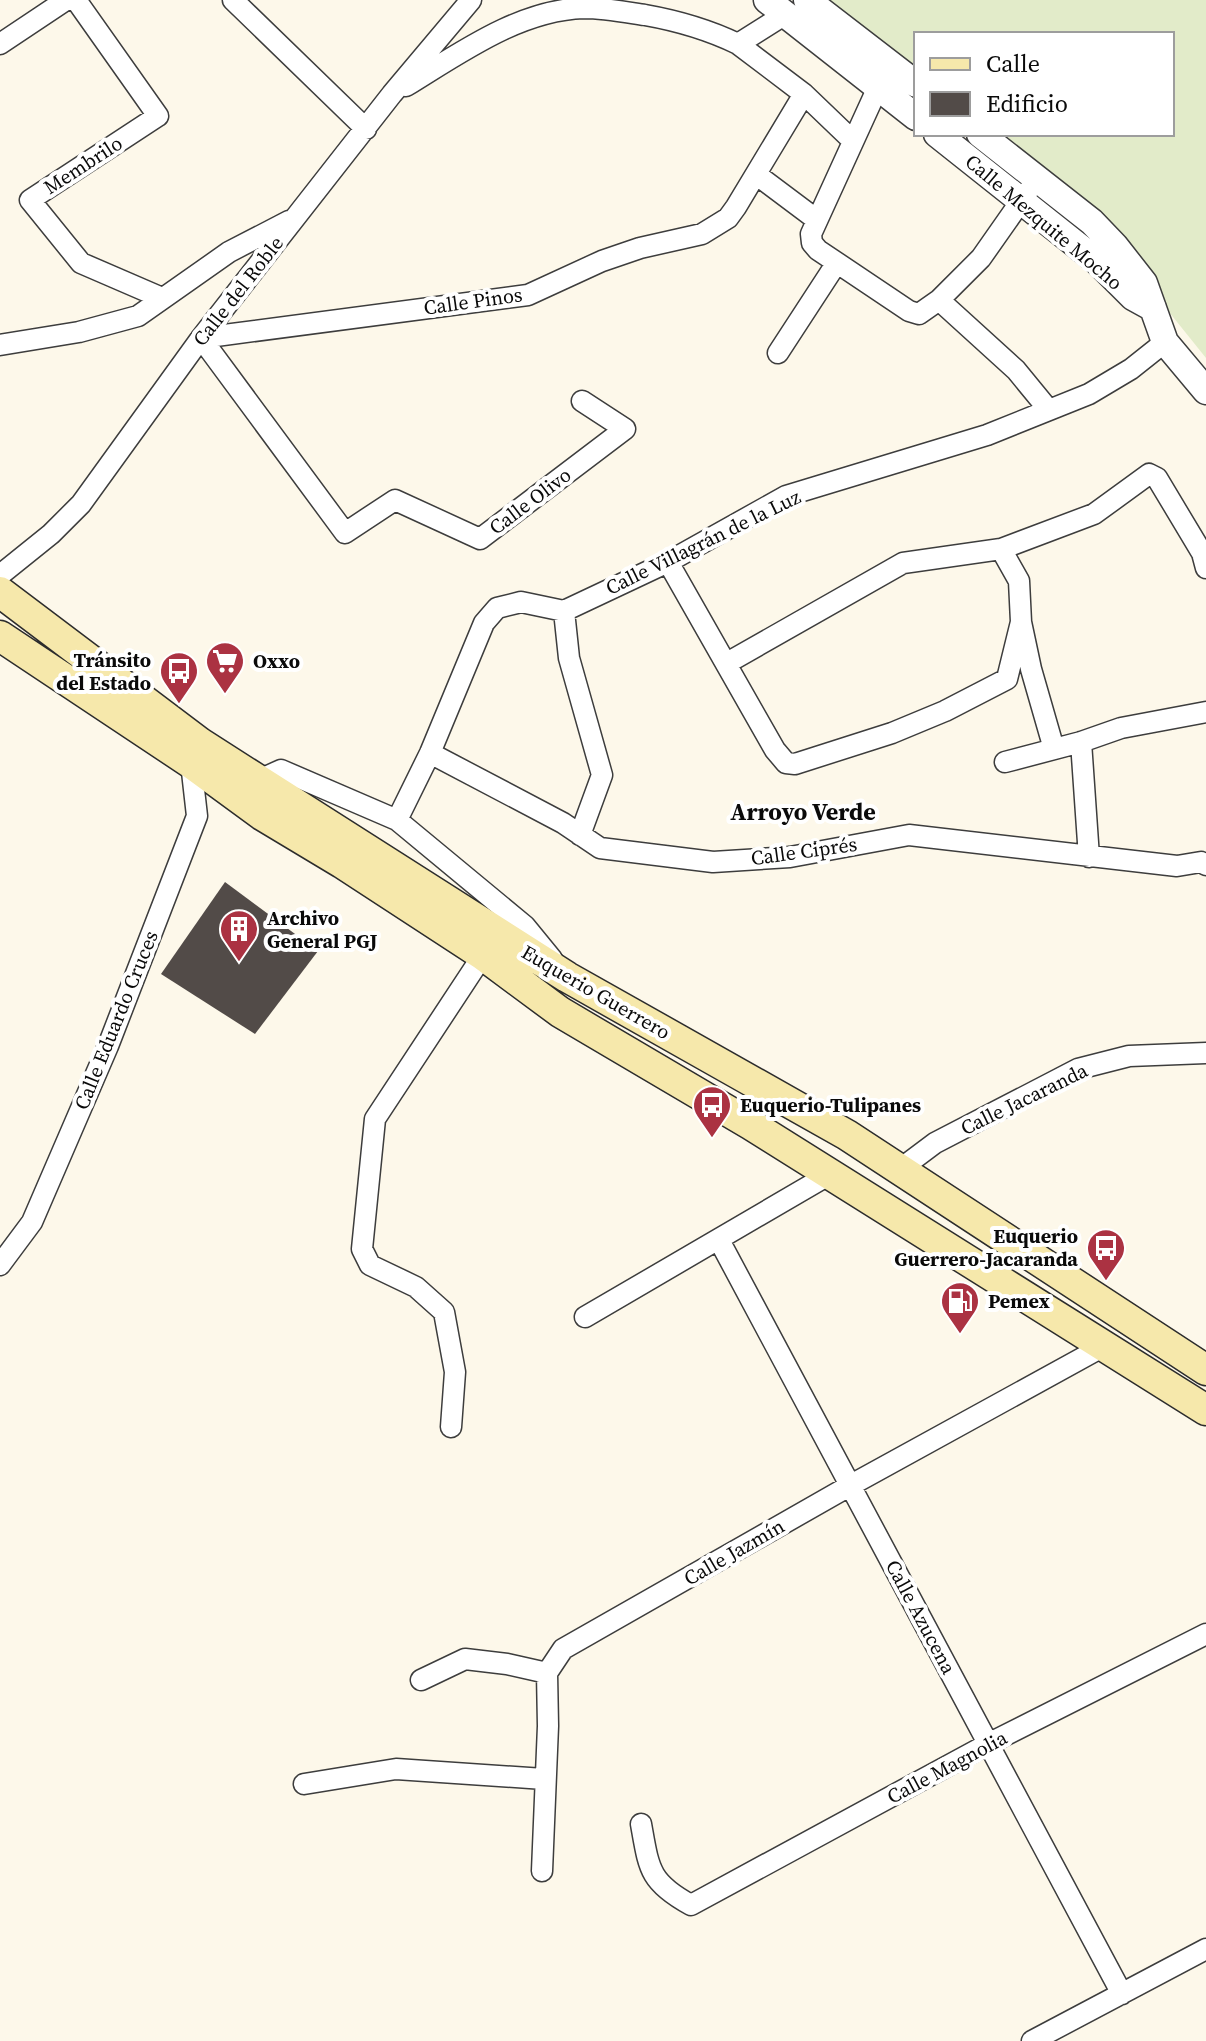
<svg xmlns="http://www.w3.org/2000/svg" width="1206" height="2041" viewBox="0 0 1206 2041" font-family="'Source Serif 4',serif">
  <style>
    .pitch { fill: #e2ebc9 }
    .building { fill: #524b48 }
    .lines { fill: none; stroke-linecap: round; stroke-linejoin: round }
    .minor-casing { stroke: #3d3d3d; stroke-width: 23 }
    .tertiary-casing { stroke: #3d3d3d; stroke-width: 29 }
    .secondary-casing { stroke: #2c2c2c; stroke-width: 33 }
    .minor { stroke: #fff; stroke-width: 20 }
    .tertiary { stroke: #fff; stroke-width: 26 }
    .secondary { stroke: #f6e8ab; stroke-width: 30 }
    .labels { text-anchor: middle; stroke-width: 8; stroke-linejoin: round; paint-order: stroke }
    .street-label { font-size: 20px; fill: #0a0a0a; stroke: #fff }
    .poi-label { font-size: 20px; font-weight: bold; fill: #0a0a0a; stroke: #fff; text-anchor: start }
    .quarter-label { font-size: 24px; font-weight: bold; fill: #0a0a0a; stroke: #fff }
  </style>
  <rect width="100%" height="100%" fill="#fdf8ea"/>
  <path class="pitch" d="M811 0H1206V358L1165 307 991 134H1172V34H916V74Z"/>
  <path class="building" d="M225 882 318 951 255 1034 161 974Z"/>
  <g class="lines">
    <defs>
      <path id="minor" d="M76 0 158 116 30 200 81 263 162 298
        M233 0 366 129
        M0 44 66 0
        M738 44 804 94 853 141
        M884 74 811 234 812 243 818 250 909 311 919 314 939 300 981 258 1028 191
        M406 86C460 53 519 10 584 8 604 8 625 12 645 15 679 21 707 29 738 44L784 15
        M757 175 817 220
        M939 300 1016 370 1048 409
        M0 345 79 332 138 316 229 252 289 221
        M778 353 836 264
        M582 401 625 429 480 539 395 500 345 533 201 338 528 295 602 261 640 248 702 234 728 218 736 207 804 94
        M1001 549 1019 581 1021 622 1031 669 1054 749
        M668 562 775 750 786 763 795 764 892 733 945 711 1007 679 1021 622
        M0 575 51 534 81 504 201 338 392 94 471 0
        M564 611 569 658 602 775 580 835
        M727 663 903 563 1001 549 1094 514 1149 474 1157 478 1202 553 1206 568
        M1081 742 1089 857
        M430 753 563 823 600 848 713 862 790 857 909 835 1177 866 1201 862 1206 865
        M1005 762 1081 742 1121 728 1206 712
        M259 780 281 770 397 820 525 926 552 959
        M397 820 430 753 484 623 497 608 521 602 564 611 668 562 786 496 987 435 1089 394 1131 369 1165 342
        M899 1170 935 1143 1078 1069 1129 1056 1206 1053
        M719 1240 1122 1994
        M0 1265 32 1222 108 1046 197 816 191 763
        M585 1317 830 1174
        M451 1427 455 1372 444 1312 416 1287 370 1265 362 1249 375 1119 483 955
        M421 1680 465 1659 507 1664 547 1673
        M304 1784 396 1769 544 1779
        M641 1824C649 1869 649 1882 691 1905L988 1744 1206 1634
        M542 1871 548 1726 547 1673 563 1649 851 1485 1104 1346
        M1032 2041 1206 1949"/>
      <path id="tertiary" d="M767 0 916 117
        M807 0 916 84
        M937 134 1097 261 1133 297 1153 308
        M980 134 1092 222 1115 246 1144 283 1165 342 1206 391"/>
      <path id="secondary" d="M0 592 200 743 567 977 847 1135 1206 1370
        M0 636 191 763 262 815 342 863 483 955 560 1012 750 1124 1206 1410"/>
    </defs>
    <use href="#minor" class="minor-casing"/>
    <use href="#tertiary" class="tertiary-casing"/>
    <use href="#secondary" class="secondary-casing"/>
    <use href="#minor" class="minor"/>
    <use href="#tertiary" class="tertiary"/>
    <use href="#secondary" class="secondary"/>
  </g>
  <defs>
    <symbol id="supermarket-pin" viewBox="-11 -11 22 30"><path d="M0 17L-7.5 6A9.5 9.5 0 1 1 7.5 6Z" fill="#ab3242" stroke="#fff"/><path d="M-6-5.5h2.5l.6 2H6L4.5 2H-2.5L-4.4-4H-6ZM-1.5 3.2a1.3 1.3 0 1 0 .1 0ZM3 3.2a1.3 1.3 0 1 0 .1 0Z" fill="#fff"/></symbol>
    <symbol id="bus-pin" viewBox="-11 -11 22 30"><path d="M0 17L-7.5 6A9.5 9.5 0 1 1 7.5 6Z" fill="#ab3242" stroke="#fff"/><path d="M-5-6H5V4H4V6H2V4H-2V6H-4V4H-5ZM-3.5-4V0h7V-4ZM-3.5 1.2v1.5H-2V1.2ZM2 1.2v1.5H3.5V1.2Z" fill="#fff"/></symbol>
    <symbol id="building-pin" viewBox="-11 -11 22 30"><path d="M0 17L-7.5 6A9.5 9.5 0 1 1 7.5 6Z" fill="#ab3242" stroke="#fff"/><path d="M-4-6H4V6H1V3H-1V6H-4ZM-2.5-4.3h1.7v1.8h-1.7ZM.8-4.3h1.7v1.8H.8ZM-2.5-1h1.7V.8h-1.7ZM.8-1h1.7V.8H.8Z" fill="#fff"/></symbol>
    <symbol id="fuel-pin" viewBox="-11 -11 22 30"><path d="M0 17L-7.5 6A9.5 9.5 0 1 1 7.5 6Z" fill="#ab3242" stroke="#fff"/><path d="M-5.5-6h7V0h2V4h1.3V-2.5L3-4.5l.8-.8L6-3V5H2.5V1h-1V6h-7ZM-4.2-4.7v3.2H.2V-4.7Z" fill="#fff"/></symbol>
  </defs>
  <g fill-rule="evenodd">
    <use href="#supermarket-pin" x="203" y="639" width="44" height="60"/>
    <use href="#bus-pin" x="157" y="649" width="44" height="60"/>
    <use href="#building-pin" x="217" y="907" width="44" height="60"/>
    <use href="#bus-pin" x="690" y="1083" width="44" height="60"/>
    <use href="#bus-pin" x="1084" y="1226" width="44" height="60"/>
    <use href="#fuel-pin" x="938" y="1279" width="44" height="60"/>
  </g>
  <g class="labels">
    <g class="street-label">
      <text transform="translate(83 165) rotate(-33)" y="7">Membrilo</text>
      <text transform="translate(1044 222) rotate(40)" y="7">Calle Mezquite Mocho</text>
      <text transform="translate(238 291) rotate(-52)" y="7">Calle del Roble</text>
      <text transform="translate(473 301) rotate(-8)" y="7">Calle Pinos</text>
      <text transform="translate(530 501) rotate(-37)" y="7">Calle Olivo</text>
      <text transform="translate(703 542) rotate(-26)" y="7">Calle Villagrán de la Luz</text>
      <text transform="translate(804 851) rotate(-8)" y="7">Calle Ciprés</text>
      <text transform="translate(596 992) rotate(30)" y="7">Euquerio Guerrero</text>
      <text transform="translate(116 1020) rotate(-68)" y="7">Calle Eduardo Cruces</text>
      <text transform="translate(1024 1099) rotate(-26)" y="7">Calle Jacaranda</text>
      <text transform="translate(734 1552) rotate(-30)" y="7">Calle Jazmín</text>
      <text transform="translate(921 1617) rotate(62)" y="7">Calle Azucena</text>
      <text transform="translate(947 1767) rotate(-28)" y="7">Calle Magnolia</text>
    </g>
    <g class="poi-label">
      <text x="151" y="667" text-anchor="end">Tránsito<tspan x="151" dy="23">del Estado</tspan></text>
      <text x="253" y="668">Oxxo</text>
      <text x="267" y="925">Archivo<tspan x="267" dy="23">General PGJ</tspan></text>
      <text x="740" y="1112">Euquerio-Tulipanes</text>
      <text x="1078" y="1243" text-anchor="end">Euquerio<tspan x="1078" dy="23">Guerrero-Jacaranda</tspan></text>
      <text x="988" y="1308">Pemex</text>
    </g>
    <g class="quarter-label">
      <text x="803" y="820">Arroyo Verde</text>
    </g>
  </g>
  <rect x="914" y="32" width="260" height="104" fill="#ffffff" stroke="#9d9d9d" stroke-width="2"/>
  <rect x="930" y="58" width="40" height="12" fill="#f6e8ab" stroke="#9d9d9d" stroke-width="2"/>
  <text x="986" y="72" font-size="24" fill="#0a0a0a">Calle</text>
  <rect x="930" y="92" width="40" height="24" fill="#524b48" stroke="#9d9d9d" stroke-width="2"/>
  <text x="986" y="112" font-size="24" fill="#0a0a0a">Edificio</text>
</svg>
